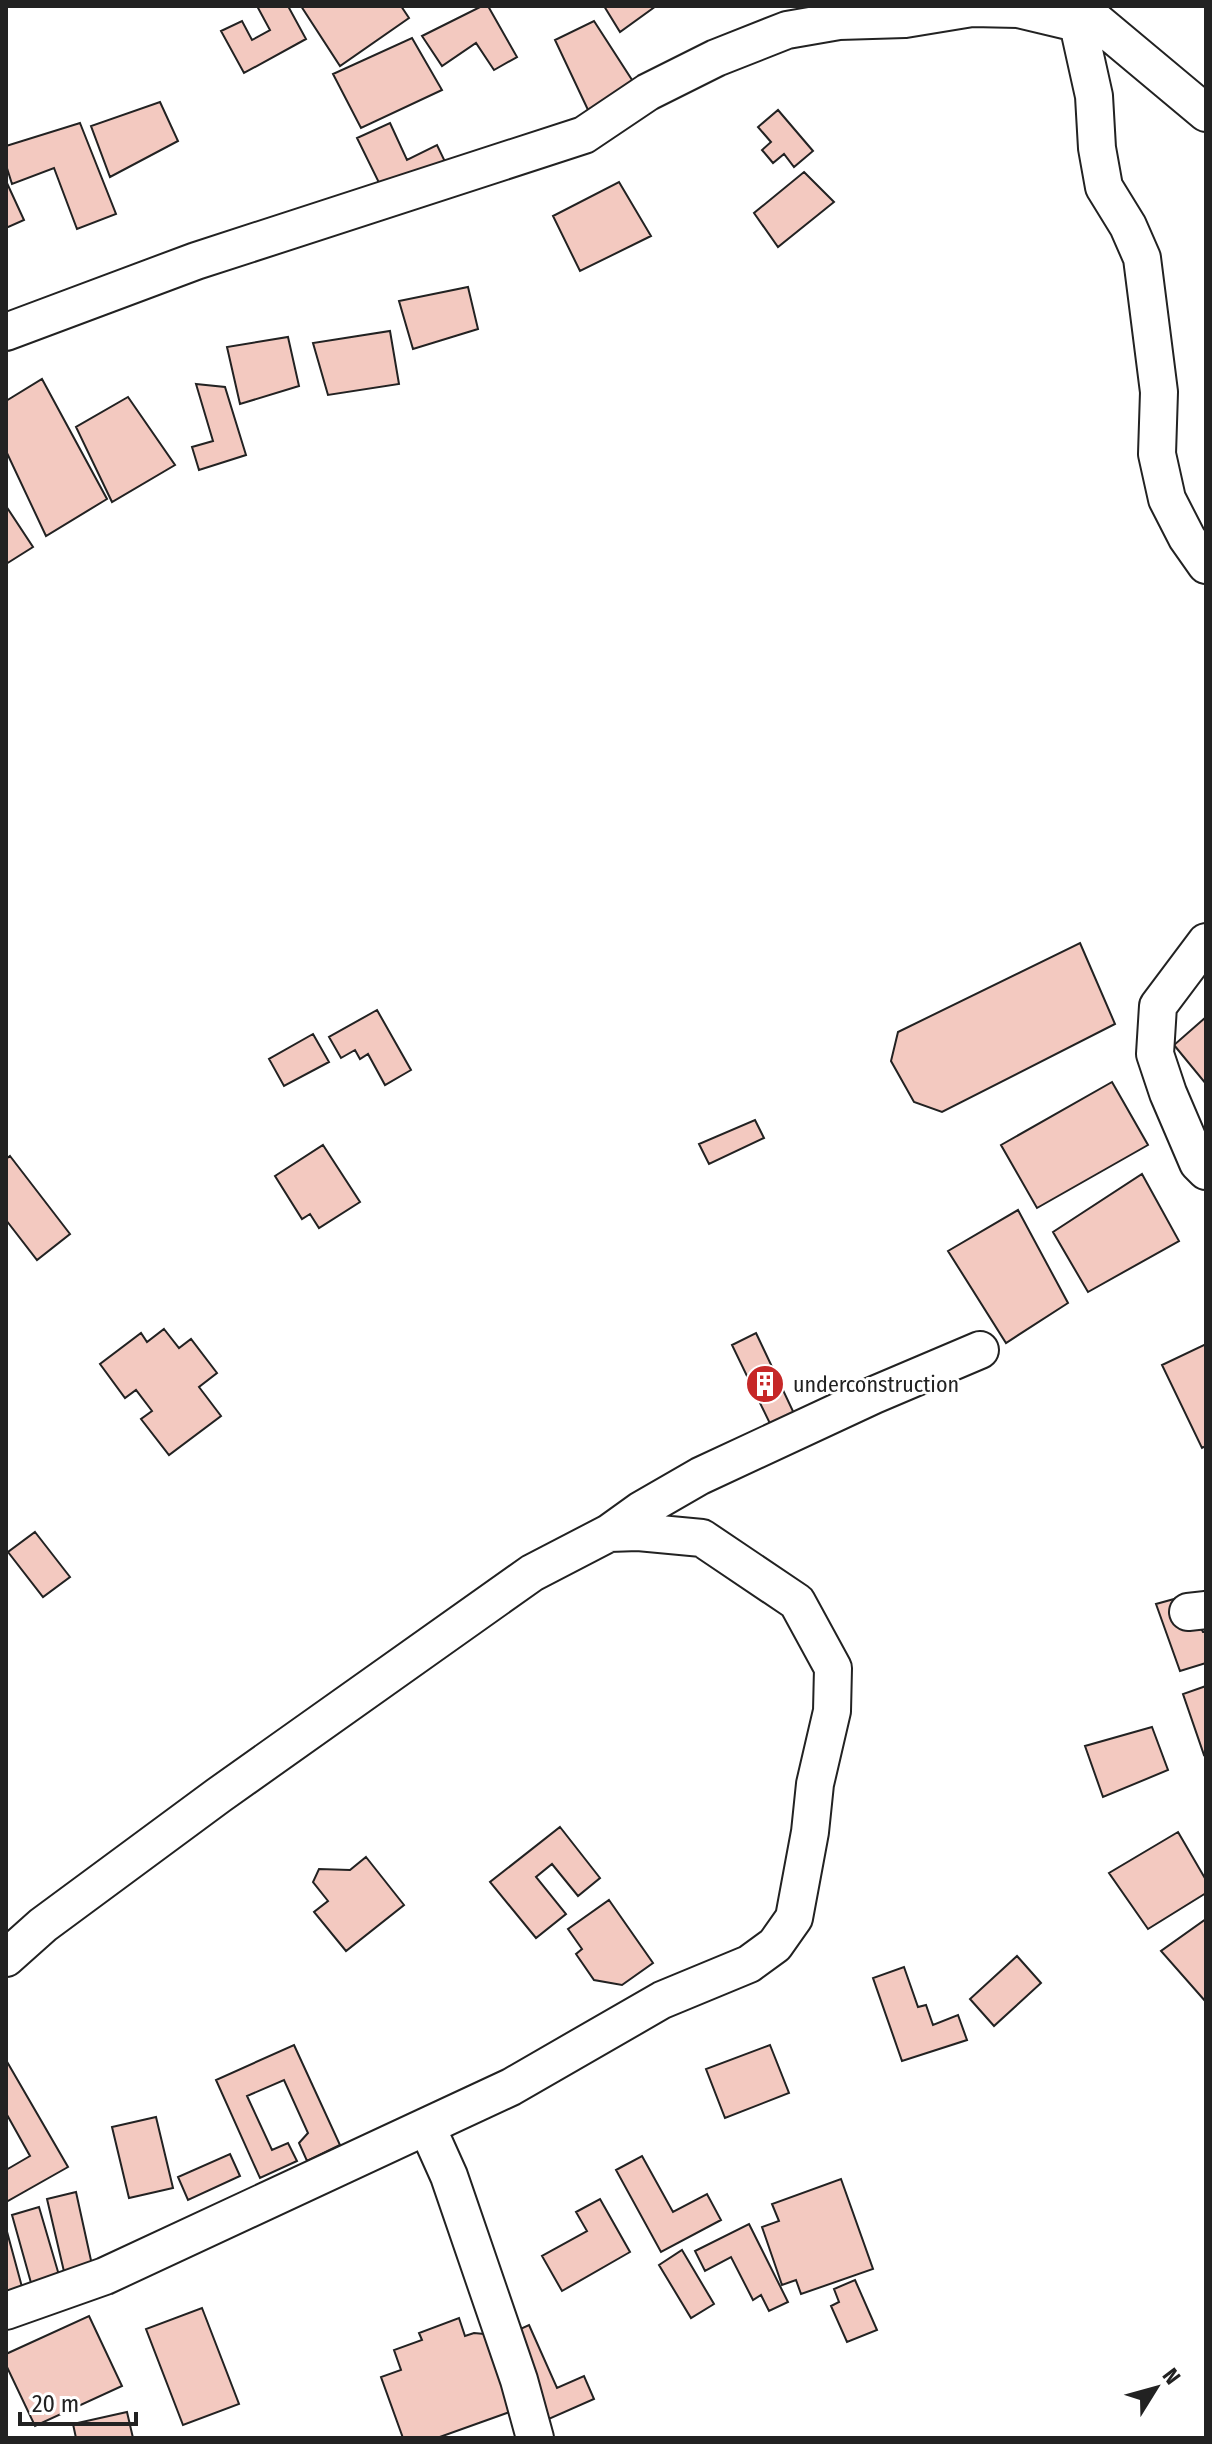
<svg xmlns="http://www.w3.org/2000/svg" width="1212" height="2444" viewBox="0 0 1212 2444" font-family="'Fira Sans Condensed',sans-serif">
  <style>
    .building { fill: #f3c9c0; stroke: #222; stroke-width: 2 }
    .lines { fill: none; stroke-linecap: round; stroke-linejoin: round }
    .minor-casing { stroke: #222; stroke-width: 40 }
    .minor { stroke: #fff; stroke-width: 36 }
    .labels { text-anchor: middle; stroke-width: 6; stroke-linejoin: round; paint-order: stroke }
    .poi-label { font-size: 22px; fill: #222; stroke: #fff; text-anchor: start }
  </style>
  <rect width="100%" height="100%" fill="#fff"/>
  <path class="building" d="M257 6H288L306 39 244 73 221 31 242 21 252 40 270 30Z
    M301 6H401L409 18 340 66Z
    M482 6H488L517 57 494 70 476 43 442 66 422 36Z
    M604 6H656L620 32Z
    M594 21 634 83 589 112 555 40Z
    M412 38 442 90 361 128 333 74Z
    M160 102 178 141 110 177 91 126Z
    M778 110 813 151 794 167 784 154 773 163 762 150 771 142 758 127Z
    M80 123 116 214 77 229 54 168 12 184 6 165V146Z
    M390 123 407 160 437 145 449 170 387 199 357 138Z
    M804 172 834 202 778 247 754 213Z
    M6 181 24 220 6 228Z
    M619 182 651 236 580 271 553 216Z
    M468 287 478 329 413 349 399 301Z
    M390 331 399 384 328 395 313 343Z
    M288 337 299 386 240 404 227 347Z
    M42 379 107 499 46 536 6 451V401Z
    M196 384 225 387 246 455 199 470 192 447 213 441Z
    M128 397 175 465 112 502 76 427Z
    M6 506 33 547 6 564Z
    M1080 943 1115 1024 942 1112 914 1102 891 1061 898 1032Z
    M377 1010 411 1070 385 1085 368 1054 360 1059 355 1050 341 1058 329 1037Z
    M1206 1017V1084L1174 1045Z
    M313 1034 329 1062 284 1086 269 1059Z
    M1112 1082 1148 1145 1037 1208 1001 1145Z
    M755 1120 764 1138 709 1164 699 1144Z
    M323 1145 360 1202 319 1228 310 1214 302 1219 275 1176Z
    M10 1156 70 1234 37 1260 6 1220V1159Z
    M1142 1174 1179 1241 1088 1292 1053 1232Z
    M1018 1210 1068 1303 1006 1343 948 1251Z
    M164 1329 179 1348 191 1339 217 1373 199 1387 221 1416 169 1455 141 1419 152 1411 136 1390 125 1398 100 1364 141 1333 147 1342Z
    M756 1333 799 1424 776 1436 732 1345Z
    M1206 1344V1446L1202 1448 1162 1365Z
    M35 1532 70 1577 43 1597 8 1552Z
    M1185 1596 1203 1632H1206V1663L1180 1671 1156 1604Z
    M1206 1686V1754L1204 1755 1183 1694Z
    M1152 1727 1168 1770 1103 1797 1085 1746Z
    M560 1827 600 1878 578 1896 552 1864 536 1877 566 1914 536 1938 490 1882Z
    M1178 1832 1206 1880V1893L1148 1929 1109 1873Z
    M366 1857 404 1905 346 1951 314 1912 328 1901 313 1882 319 1869 350 1870Z
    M609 1900 653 1963 622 1985 594 1980 576 1954 582 1949 568 1929Z
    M1206 1919V2002L1161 1951Z
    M1017 1956 1041 1983 994 2026 970 1999Z
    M904 1967 918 2007 926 2005 933 2025 958 2015 967 2040 902 2061 873 1978Z
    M294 2045 340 2145 307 2161 299 2143 308 2133 284 2080 247 2096 272 2150 288 2143 297 2161 260 2178 216 2080Z
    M770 2045 789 2093 725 2118 706 2069Z
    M6 2060 68 2167 6 2202V2170L30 2156 6 2113Z
    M156 2117 173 2188 129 2198 112 2127Z
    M230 2154 240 2176 188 2200 178 2177Z
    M642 2156 673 2212 707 2194 721 2220 661 2252 616 2170Z
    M841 2179 873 2269 801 2294 796 2280 782 2285 762 2227 779 2221 772 2204Z
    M76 2192 94 2274 66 2280 47 2199Z
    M600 2199 630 2252 562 2291 542 2256 587 2231 576 2212Z
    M39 2207 61 2282 33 2290 12 2215Z
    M749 2224 788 2302 769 2311 761 2295 753 2300 731 2257 705 2271 695 2251Z
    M6 2228 25 2298 6 2303Z
    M682 2250 714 2304 691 2318 659 2265Z
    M855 2280 877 2330 847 2342 831 2306 839 2302 834 2289Z
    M202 2308 239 2404 183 2425 146 2329Z
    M89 2316 122 2386 35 2426 6 2365V2354Z
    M459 2318 465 2336 474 2333 495 2335 521 2408 437 2438H403L381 2377 401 2370 394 2350 422 2340 419 2333Z
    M529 2325 557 2388 584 2376 594 2399 542 2422 505 2336Z
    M127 2412 133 2438H76L73 2424Z"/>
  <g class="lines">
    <defs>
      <path id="minor" d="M1074 6 1094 96 1097 148 1104 187 1128 226 1142 258 1159 392 1157 454 1167 499 1187 538 1206 565
        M1078 6 1206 113
        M6 332 196 261 584 135 648 92 716 58 787 30 839 21 905 19 972 8 1018 9 1077 23
        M1206 942 1158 1006 1155 1054 1168 1093 1198 1163 1206 1171
        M1188 1612 1206 1610
        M6 1958 43 1925 219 1795 532 1573 609 1533 641 1510 700 1476 874 1395 980 1350
        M427 2127 449 2176 519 2380 535 2438
        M6 2311 105 2276 511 2087 662 2000 749 1964 775 1945 794 1918 810 1832 815 1784 832 1711 833 1668 797 1602 702 1538 638 1532 609 1533"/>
    </defs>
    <use href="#minor" class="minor-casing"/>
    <use href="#minor" class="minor"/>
  </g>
  <defs>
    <symbol id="building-disc" viewBox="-11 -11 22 22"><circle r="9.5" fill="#c62828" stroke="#fff"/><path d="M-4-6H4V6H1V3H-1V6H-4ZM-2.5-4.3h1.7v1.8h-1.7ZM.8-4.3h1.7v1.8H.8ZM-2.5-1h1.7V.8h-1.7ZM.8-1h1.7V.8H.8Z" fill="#fff"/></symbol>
  </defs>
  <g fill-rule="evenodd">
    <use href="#building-disc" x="743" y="1362" width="44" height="44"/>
  </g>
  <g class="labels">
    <g class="poi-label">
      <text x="793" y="1392">underconstruction</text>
    </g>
  </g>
  <rect width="1212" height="2444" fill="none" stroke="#222222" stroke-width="16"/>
  <g transform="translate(1156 2388) rotate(53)" stroke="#ffffff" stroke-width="6" paint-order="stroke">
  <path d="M0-6L14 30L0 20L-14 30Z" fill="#222222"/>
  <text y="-12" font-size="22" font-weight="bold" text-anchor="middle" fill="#222222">N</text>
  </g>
  <path d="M20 2412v12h116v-12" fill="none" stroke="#222222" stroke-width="4"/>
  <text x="32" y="2412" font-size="24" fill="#222222" stroke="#ffffff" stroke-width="6" paint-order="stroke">20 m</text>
</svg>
